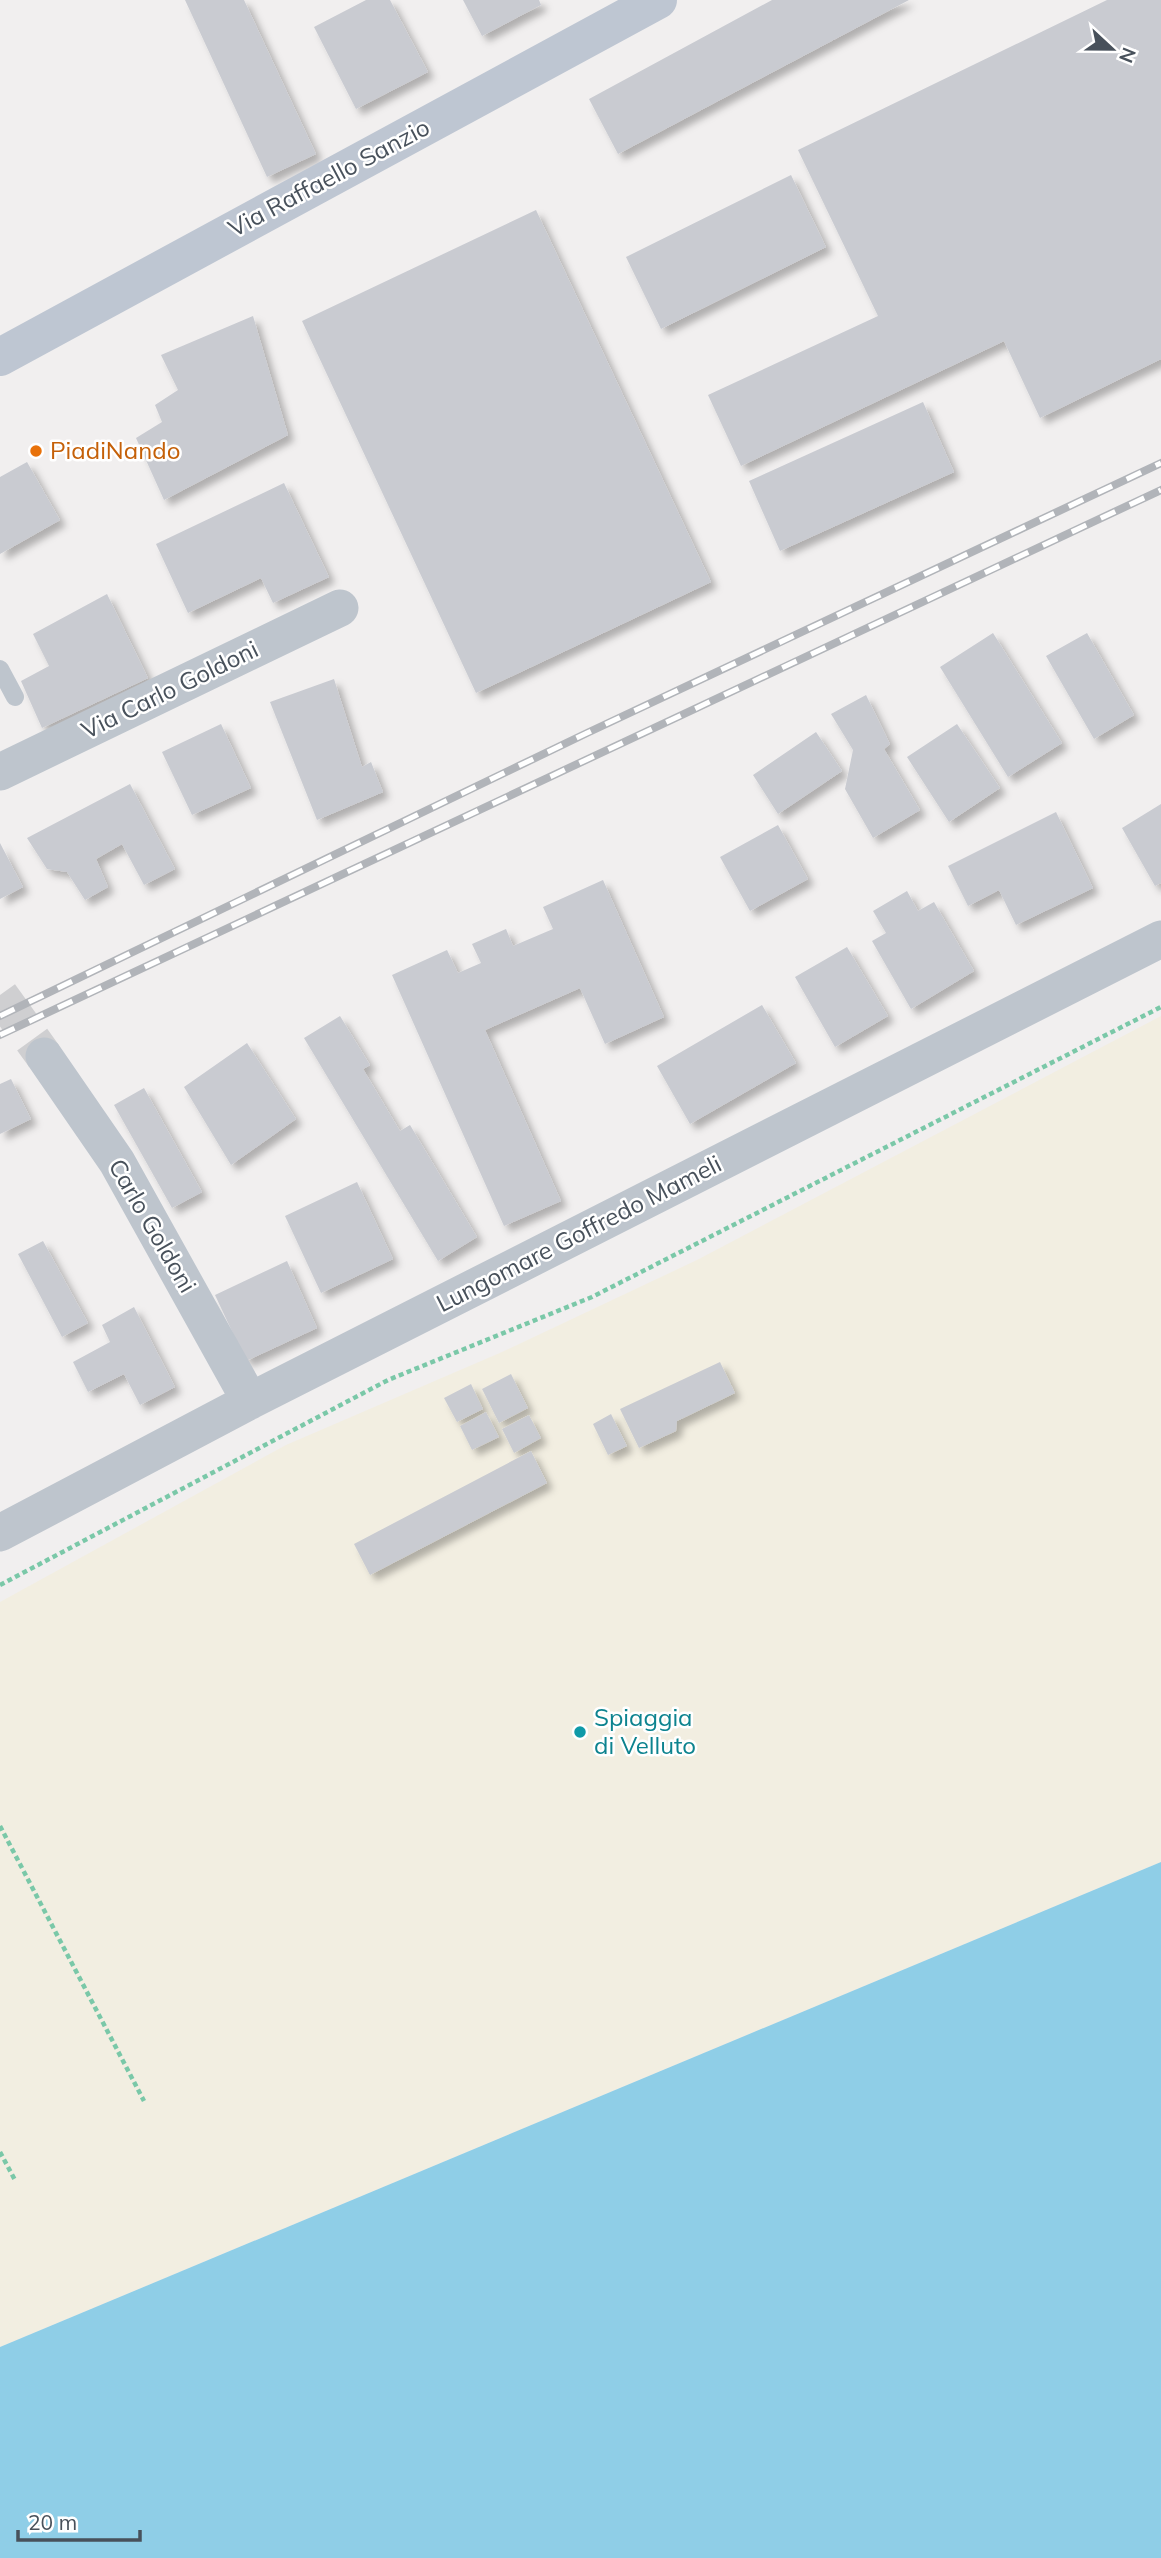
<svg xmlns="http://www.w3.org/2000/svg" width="1161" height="2558" viewBox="0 0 1161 2558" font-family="Mulish,sans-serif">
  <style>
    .sand { fill: #f2eee1 }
    .water { fill: #8fcee7 }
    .building { fill: #c9cbd1; filter: url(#shadow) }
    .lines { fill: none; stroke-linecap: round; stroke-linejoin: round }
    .street-tunnel { stroke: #cfcfd1; stroke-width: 37; stroke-dasharray: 37 18; stroke-linecap: butt }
    .path { stroke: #7ac8a8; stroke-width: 4.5; stroke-dasharray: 5 3.5; stroke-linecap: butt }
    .lane { stroke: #bec5cd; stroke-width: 18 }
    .street { stroke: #bec5cd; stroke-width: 37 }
    .secondary { stroke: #bec6d2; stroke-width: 38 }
    .rail-casing { stroke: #b1b4b9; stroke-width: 8 }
    .rail { stroke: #fff; stroke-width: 5; stroke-dasharray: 16; stroke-linecap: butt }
    .food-dot { fill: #e8710a; stroke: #fff; stroke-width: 2.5 }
    .culture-dot { fill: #0f9aa8; stroke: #fff; stroke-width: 2.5 }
    .labels { text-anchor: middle; stroke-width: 5; stroke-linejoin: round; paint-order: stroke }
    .street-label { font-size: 24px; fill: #48515b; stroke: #fff }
    .food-label { font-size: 24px; fill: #c56008; stroke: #fff; text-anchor: start }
    .culture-label { font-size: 24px; fill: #0d838f; stroke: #fff; text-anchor: start }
  </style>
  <defs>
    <filter id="shadow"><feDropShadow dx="6" dy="6" stdDeviation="3.5" flood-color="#0004"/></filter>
  </defs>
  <rect width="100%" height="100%" fill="#f1efef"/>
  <path class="sand" d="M1161 1016V1862L0 2347V1602L286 1445 502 1352 697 1260Z"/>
  <path class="water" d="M1161 1862V2558H0V2347Z"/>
  <path class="building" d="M185 0H244L316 154 267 177Z
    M366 0H390L428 72 356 109 314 27Z
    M463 0H539L541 5 482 36Z
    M772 0H909L618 154 589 99Z
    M1107 0H1161V359L1040 418 1004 341 741 466 708 395 878 316 798 150Z
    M791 175 826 247 661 329 626 257Z
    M536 210 711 582 476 693 302 321Z
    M253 316 288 435 164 500 136 438 162 422 155 405 178 390 161 355Z
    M923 402 954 472 780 551 749 481Z
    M27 462 60 520 0 554V477Z
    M284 483 329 577 273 603 261 578 188 613 156 544Z
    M107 594 148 678 42 728 21 681 49 666 33 634Z
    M993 633 1062 743 1008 777 940 667Z
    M1087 633 1134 715 1094 739 1046 656Z
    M334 679 362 767 371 762 383 792 317 820 270 702Z
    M866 695 890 744 884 749 920 810 873 838 845 789 853 750 831 714Z
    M221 724 251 788 192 815 162 752Z
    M957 724 1000 788 949 822 907 757Z
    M816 732 842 771 778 814 753 775Z
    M130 784 175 869 144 885 122 844 96 859 108 887 85 900 67 872 47 869 27 838Z
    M1161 804V883L1155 886 1122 828Z
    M1056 812 1093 888 1016 925 999 890 968 906 948 866Z
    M778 825 808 879 750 911 720 857Z
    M0 843 23 887 0 899Z
    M603 880 664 1017 605 1044 580 988 485 1030 561 1201 504 1226 392 975 447 950 458 973 481 963 472 944 506 929 513 946 553 929 543 907Z
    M907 891 918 911 934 902 974 971 911 1009 872 941 886 933 873 911Z
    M847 947 888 1016 835 1047 795 977Z
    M762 1005 796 1063 690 1124 657 1066Z
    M340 1016 370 1065 363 1069 400 1131 410 1125 477 1237 438 1261 304 1038Z
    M247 1043 296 1119 231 1165 184 1087Z
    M11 1079 31 1119 0 1134V1084Z
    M144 1088 202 1192 172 1208 114 1105Z
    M357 1182 393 1259 321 1293 285 1216Z
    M43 1241 88 1323 62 1337 18 1254Z
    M287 1261 317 1328 246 1361 215 1295Z
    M134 1307 175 1387 140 1405 124 1374 88 1392 73 1362 110 1342 102 1325Z
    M720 1362 735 1393 677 1421 676 1431 639 1448 620 1409Z
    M511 1374 528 1408 499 1423 482 1389Z
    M471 1384 483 1409 457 1422 444 1398Z
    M486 1412 499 1437 472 1450 460 1426Z
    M611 1414 627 1446 608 1455 593 1424Z
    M529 1415 541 1438 514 1453 502 1429Z
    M531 1451 547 1483 370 1575 354 1544Z"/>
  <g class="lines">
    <path class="street-tunnel" d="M0 995 44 1056"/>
    <path class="path" d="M0 1585 388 1380 592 1297 1161 1007
      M0 1826 144 2101
      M0 2152 16 2182"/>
    <path class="lane" d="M0 669 15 697"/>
    <path class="street" d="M0 772 340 608
      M44 1056 117 1162 250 1401
      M0 1533 250 1401 1161 939"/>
    <path class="secondary" d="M0 357 658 0"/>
    <defs>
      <path id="rail" d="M0 1016 587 733 1161 463
        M0 1035 1161 490"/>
    </defs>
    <use href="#rail" class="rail-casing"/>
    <use href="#rail" class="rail"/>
  </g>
  <circle class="food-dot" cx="36" cy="451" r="7"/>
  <circle class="culture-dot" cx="580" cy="1732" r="7"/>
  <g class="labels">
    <g class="street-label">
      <text transform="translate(329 178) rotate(-28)" y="8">Via Raffaello Sanzio</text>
      <text transform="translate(170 690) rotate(-26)" y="8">Via Carlo Goldoni</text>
      <text transform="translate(152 1226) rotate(60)" y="8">Carlo Goldoni</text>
      <text transform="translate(579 1234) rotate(-27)" y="8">Lungomare Goffredo Mameli</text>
    </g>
    <g class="food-label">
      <text x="50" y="459">PiadiNando</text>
    </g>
    <g class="culture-label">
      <text x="594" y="1726">Spiaggia<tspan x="594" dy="28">di Velluto</tspan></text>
    </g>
  </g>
  <g transform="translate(1112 49) rotate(112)" stroke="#ffffff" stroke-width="5" paint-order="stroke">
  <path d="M0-5L12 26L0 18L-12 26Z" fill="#48515b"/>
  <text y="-10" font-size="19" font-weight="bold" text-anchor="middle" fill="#48515b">N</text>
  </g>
  <path d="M18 2530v10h122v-10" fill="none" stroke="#48515b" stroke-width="3.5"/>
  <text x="28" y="2530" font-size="21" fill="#48515b" stroke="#ffffff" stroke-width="5" paint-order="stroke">20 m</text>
</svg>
